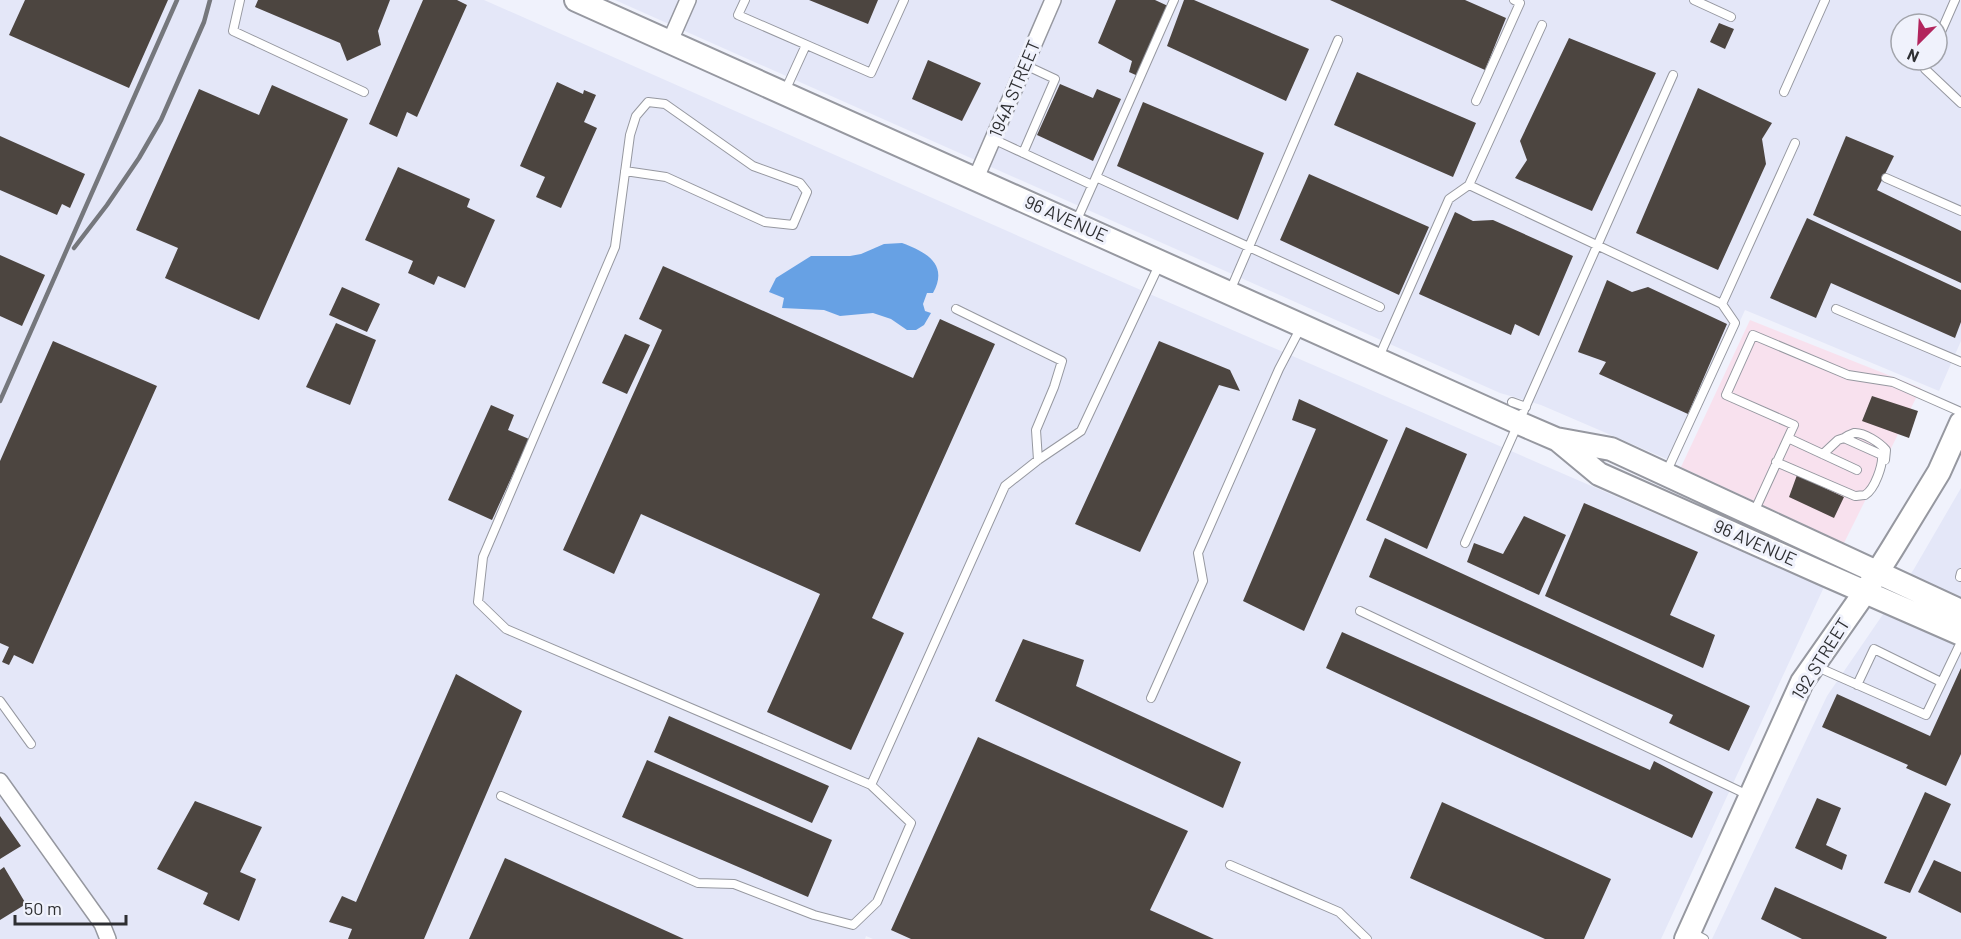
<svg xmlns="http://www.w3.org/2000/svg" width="1961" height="939" viewBox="0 0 1961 939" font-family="Barlow,sans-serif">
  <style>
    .commercial { fill: #f8e1ee }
    .built { fill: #e4e7f8; fill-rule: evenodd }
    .water { fill: #67a1e4 }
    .building { fill: #4c4540 }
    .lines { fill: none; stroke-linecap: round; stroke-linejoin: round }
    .service-casing { stroke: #9698a0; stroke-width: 10 }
    .minor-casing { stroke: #9698a0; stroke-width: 18 }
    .secondary-casing { stroke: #9698a0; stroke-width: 26 }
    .service { stroke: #fff; stroke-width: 8 }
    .minor { stroke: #fff; stroke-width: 15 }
    .secondary { stroke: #fff; stroke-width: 22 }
    .rail { stroke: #75777c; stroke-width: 4.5 }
    .labels { text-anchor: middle; stroke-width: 6; stroke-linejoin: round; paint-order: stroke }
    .street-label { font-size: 18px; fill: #2e2f32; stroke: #f0f2fc }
  </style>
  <rect width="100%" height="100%" fill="#f0f2fc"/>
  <path class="commercial" d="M1750 320 1921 388 1844 543 1681 467Z"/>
  <path class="built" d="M0 0H484L1152 295 1824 587 1661 939H873L866 936 865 939H0Z
    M615 0H1961V341L1939 391 1745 310 1676 463 1541 405 1500 393ZM1901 24H1937V60H1901Z
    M1961 488V939H1712L1827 696 1914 569Z"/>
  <path class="water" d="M902 243C926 252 949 264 933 293H927L923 304 925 311 931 313 924 325 916 330H907L891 319 873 313 840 316 824 310 782 308 784 298 769 292 776 278 811 256H850L861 254 884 244Z"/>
  <path class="building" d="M25 0H168L129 88 9 35Z
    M258 0H390L378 31 381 45 347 61 340 43 255 7Z
    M423 0H457L467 5 417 117 407 112 397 137 369 124Z
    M809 0H878L868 24Z
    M1116 0H1155L1168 6 1138 76 1129 72 1132 61 1098 43Z
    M1184 0H1194L1309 49 1286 101 1167 46Z
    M1330 0H1465L1506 18 1485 70Z
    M1719 23 1734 29 1725 49 1710 42Z
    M1569 38 1656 73 1592 211 1515 178 1527 160 1520 141Z
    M928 60 981 83 962 121 912 99Z
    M1357 72 1476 123 1453 177 1334 125Z
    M557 82 583 94 584 90 596 95 584 122 597 128 561 208 536 197 545 177 520 166Z
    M1060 84 1093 98 1097 89 1121 99 1093 161 1037 135Z
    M272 85 348 119 259 320 165 278 178 248 136 230 199 89 259 115Z
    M1698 88 1772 123 1762 139 1766 164 1718 270 1636 233Z
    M1143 102 1264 153 1238 220 1117 166Z
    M0 136 85 174 70 208 62 204 57 215 0 190Z
    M1846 136 1894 156 1877 190 1961 231V283L1813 215Z
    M398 167 470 199 467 207 495 220 465 288 438 276 434 285 408 273 413 261 365 240Z
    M1309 174 1429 227 1399 295 1280 240Z
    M1455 212 1473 221 1493 220 1573 256 1539 336 1515 324 1511 335 1419 294Z
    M1807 218 1961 290V322L1955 338 1831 283 1816 318 1770 298Z
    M0 255 45 275 22 326 0 316Z
    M663 266 913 378 940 319 995 344 872 618 904 633 851 750 767 712 820 594 641 514 614 574 563 550 662 330 639 319Z
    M1607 280 1632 292 1648 287 1727 324 1688 414 1599 374 1606 362 1578 352Z
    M342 287 380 304 367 332 329 315Z
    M336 323 376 340 350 405 306 387Z
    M625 334 650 345 627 394 602 383Z
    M53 341 157 386 33 664 14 655 9 665 2 662 9 647 0 643V461Z
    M1159 341 1230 370 1240 391 1219 385 1140 552 1075 524Z
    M1872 396 1918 411 1909 438 1862 421Z
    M1299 399 1388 440 1304 631 1243 601 1316 429 1292 420Z
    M491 405 514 415 508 430 529 439 492 520 448 500Z
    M1406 427 1467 454 1427 549 1366 520Z
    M1797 475 1844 497 1834 518 1789 497Z
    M1584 503 1698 552 1670 615 1715 635 1703 668 1545 596Z
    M1524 516 1566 535 1539 595 1467 562 1474 543 1503 554Z
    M1385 538 1750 706 1729 751 1669 723 1673 715 1369 577Z
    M1342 632 1650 770 1654 761 1713 792 1692 838 1326 668Z
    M1023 639 1084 660 1076 686 1241 762 1223 808 995 701Z
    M1961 668V754L1946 786 1906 768 1908 765 1822 727 1837 694 1930 736Z
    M456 674 522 711 424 939H348L352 929 329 922 342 896 356 902Z
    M669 716 829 786 812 823 654 752Z
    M978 737 1188 831 1150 910 1214 939H911L891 930Z
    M647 760 832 840 808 897 622 817Z
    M1925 792 1951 804 1910 893 1884 883Z
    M1817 798 1841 808 1826 845 1847 855 1842 870 1795 848Z
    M195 801 262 827 240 872 256 879 239 921 203 904 208 893 157 869Z
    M1442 802 1611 879 1584 939H1545L1410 878Z
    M0 816 21 846 0 859Z
    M505 858 684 939H469Z
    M1934 860 1961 872V913L1918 892Z
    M4 867 26 904 0 920V870Z
    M1775 887 1887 937 1886 939H1802L1761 919Z"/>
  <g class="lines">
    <defs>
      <path id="service" d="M240 0 233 31 364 92
        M745 0 738 15 871 73 904 0
        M1694 0 1731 17
        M1542 25 1469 185 1722 304 1795 143
        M1937 41 1955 0
        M1929 60 1925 69 1961 103
        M785 91 806 45
        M1784 92 1825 0
        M1476 101 1520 3 1514 0
        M993 139 1092 185
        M1023 153 1055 79 1025 65
        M625 171 666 177 765 222 793 225 807 192 800 183 753 166 665 104 648 102 636 116 630 135 615 247 483 557 478 602 506 629 871 785
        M1096 177 1174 0
        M1886 178 1961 211
        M1076 222 1096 177 1380 307
        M1230 291 1338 40
        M956 309 1062 361 1054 387 1036 430 1038 460
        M1836 309 1961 362
        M1379 357 1449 199 1469 185
        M1512 402 1526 407
        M1788 438 1857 470
        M1844 438C1847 436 1851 434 1854 433 1864 432 1880 443 1886 450L1885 460
        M1776 462 1855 496C1856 496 1864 495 1865 495 1875 489 1883 465 1882 455L1844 438 1838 440 1823 454
        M1666 473 1735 323 1722 304
        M1754 512 1794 425 1726 395 1753 335 1848 375 1893 382 1961 412
        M1465 543 1673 75
        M1961 573 1960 577H1961
        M1360 611 1750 796
        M1815 666 1926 715 1961 642
        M1857 685 1874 649 1941 682
        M1151 698 1203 581 1198 553 1279 369 1301 327
        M0 701 31 744
        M501 796 698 883 734 884 814 915 853 925 877 902 911 823 871 785 1005 486 1038 460 1081 431 1160 263
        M1230 865 1339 912 1367 939
        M1691 932 1704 939"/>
      <path id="minor" d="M670 41 688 0
        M976 178 1053 0
        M0 781 102 924 108 939"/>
      <path id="secondary" d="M576 0 1519 423 1556 439 1611 449 1961 611
        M1558 440 1599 474 1824 574 1961 634
        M1686 939 1802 682 1865 592 1892 549 1939 472 1961 423"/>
    </defs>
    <use href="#service" class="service-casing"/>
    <use href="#minor" class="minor-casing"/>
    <use href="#secondary" class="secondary-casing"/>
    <use href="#service" class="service"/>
    <use href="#minor" class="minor"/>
    <use href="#secondary" class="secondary"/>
    <path class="rail" d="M74 248 107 205 139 158 161 120 204 22 210 0
      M0 401 177 0"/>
  </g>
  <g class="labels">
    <g class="street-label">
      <text transform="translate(1015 89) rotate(-67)" y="6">194A STREET</text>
      <text transform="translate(1066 219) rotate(24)" y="6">96 AVENUE</text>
      <text transform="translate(1755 543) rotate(24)" y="6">96 AVENUE</text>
      <text transform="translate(1821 659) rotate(-58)" y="6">192 STREET</text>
    </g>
  </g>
  <g transform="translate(1919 42) rotate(204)"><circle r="28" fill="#f0f2fc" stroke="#a2a4ab" stroke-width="1.5"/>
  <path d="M0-4.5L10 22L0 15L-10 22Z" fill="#b2255d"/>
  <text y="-9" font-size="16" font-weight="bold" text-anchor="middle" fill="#2e2f32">N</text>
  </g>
  <path d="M15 915v9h111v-9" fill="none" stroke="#2e2f32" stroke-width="3"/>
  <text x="24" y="915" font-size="18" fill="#2e2f32" stroke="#f0f2fc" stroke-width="4.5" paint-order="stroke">50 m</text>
</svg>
